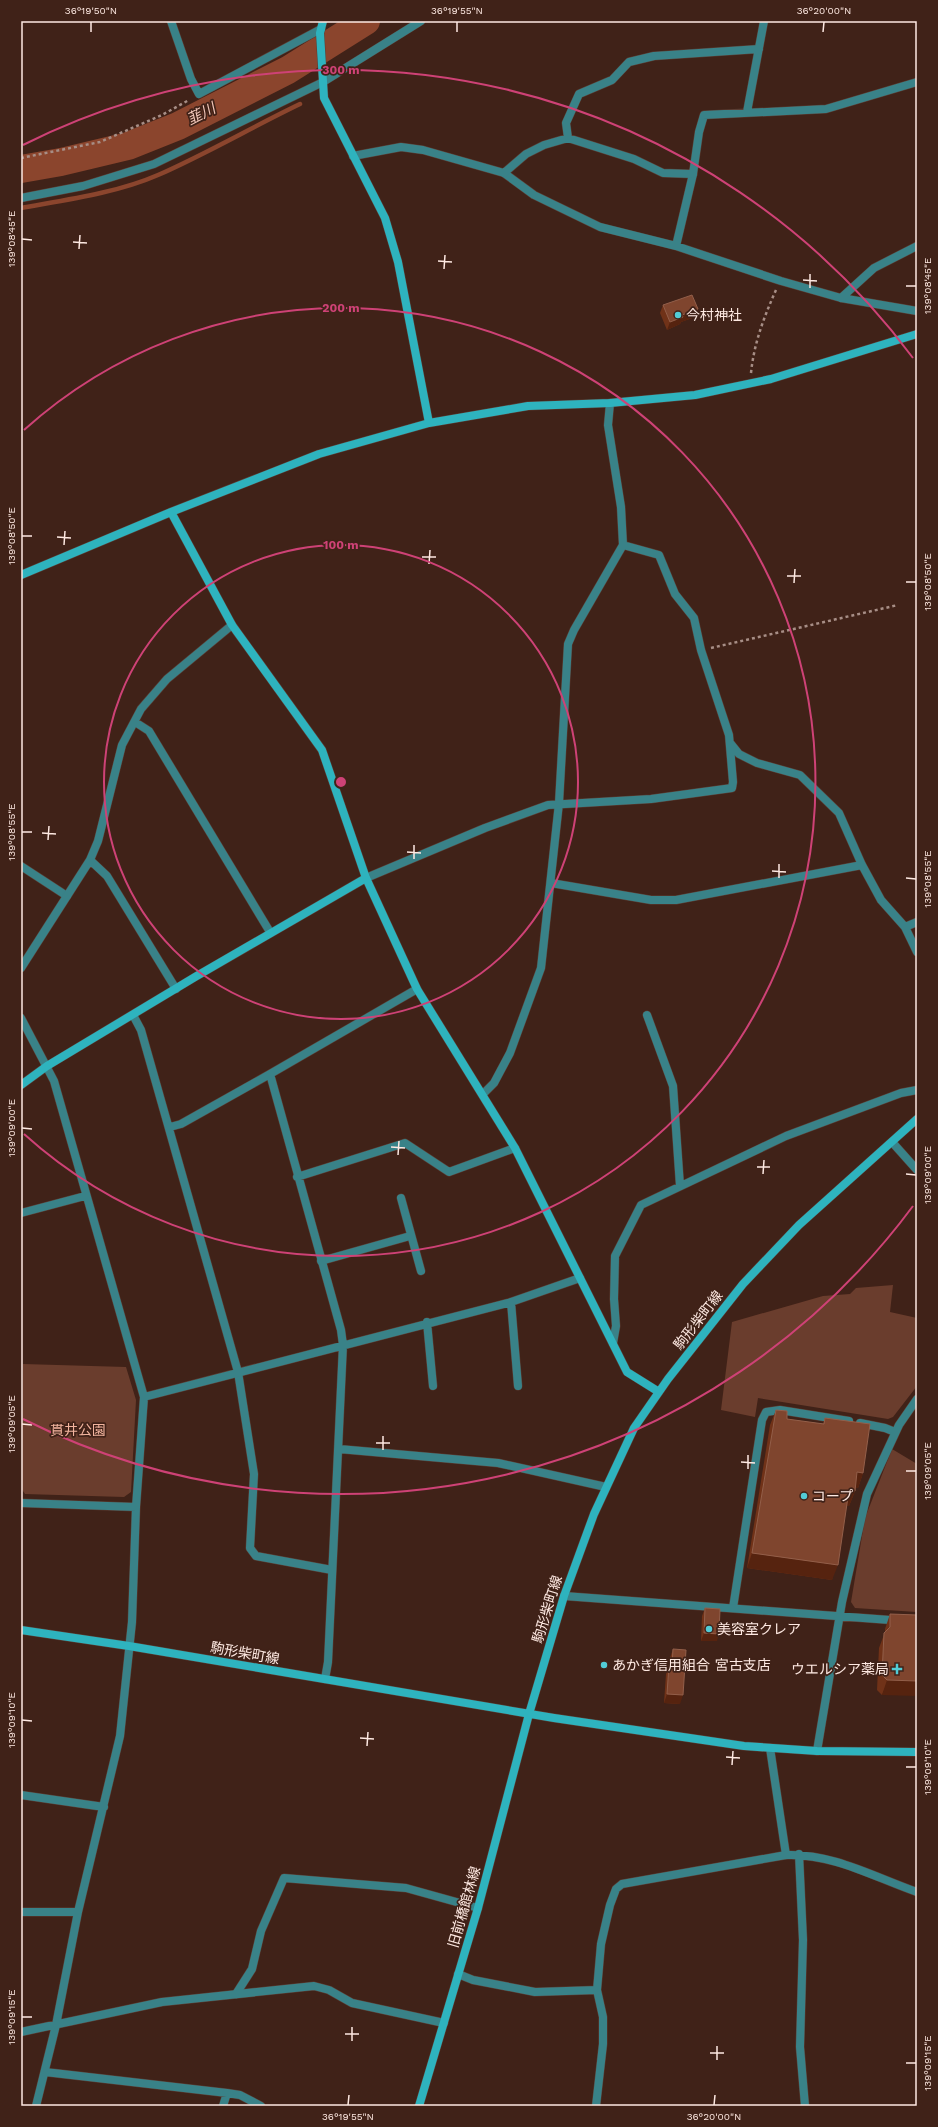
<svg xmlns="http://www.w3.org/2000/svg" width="938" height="2127" viewBox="0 0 938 2127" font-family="'Work Sans','Noto Sans JP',sans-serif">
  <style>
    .green { fill: #6a3d2d }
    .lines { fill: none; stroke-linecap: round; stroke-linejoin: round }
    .stream { stroke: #8b452d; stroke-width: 4.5 }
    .river { stroke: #8b452d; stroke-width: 28 }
    .lane-casing { stroke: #5b3e34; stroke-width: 9 }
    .street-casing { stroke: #5b3e34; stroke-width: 9 }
    .secondary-casing { stroke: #5b3e34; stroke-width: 9 }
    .path { stroke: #a78e86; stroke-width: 2.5; stroke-dasharray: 3 3; stroke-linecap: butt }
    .lane { stroke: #398288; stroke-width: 8 }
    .street { stroke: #398288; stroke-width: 8 }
    .secondary { stroke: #2eb3be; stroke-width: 8 }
    .wall { fill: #703218 }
    .shaded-wall { fill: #56230f }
    .building { fill: #7f452e; stroke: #935f4a }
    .ticks { fill: none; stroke: #fee9e2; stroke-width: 1.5 }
    .ring { fill: none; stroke: #ce4276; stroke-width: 2 }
    .poi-dot { fill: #52ccd6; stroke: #402218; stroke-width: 1.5 }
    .labels { text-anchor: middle; stroke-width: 3.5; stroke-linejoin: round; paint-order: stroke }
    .poi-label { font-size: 14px; fill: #fee9e2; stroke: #402218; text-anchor: start }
    .street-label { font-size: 14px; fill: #fee9e2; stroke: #402218 }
    .park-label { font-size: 14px; fill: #f2b49e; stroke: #402218 }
    .water-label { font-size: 15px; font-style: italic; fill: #f1c6b8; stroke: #402218 }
    .centre { fill: #ce4276; stroke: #402218; stroke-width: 2 }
    .ring-label { font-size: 12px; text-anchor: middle; font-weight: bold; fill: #ce4276; stroke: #402218; stroke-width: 3.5; stroke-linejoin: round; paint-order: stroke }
    .neatline { fill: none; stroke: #fee9e2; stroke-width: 1.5 }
    .ticks-label { font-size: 10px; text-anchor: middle; fill: #fee9e2 }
  </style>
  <rect width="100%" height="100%" fill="#402218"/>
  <path class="green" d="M893 1285 890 1312 917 1318V1386L893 1417 888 1419 758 1398 755 1417 721 1410 732 1322 823 1296 850 1294 856 1288Z
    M23 1364 126 1367 136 1400 131 1492 124 1497 25 1494 21 1488Z
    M892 1449 917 1464V1612L855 1608 851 1602 865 1518Z"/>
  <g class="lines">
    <path class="stream" d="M21 208C65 200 117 193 158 175 206 154 252 127 300 104"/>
    <path class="river" d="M21 169 61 162 128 146 178 126 288 70 366 21"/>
    <defs>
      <path id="lane" d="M504 173 534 195 600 227 676 246 781 281 841 298 917 311
        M676 246 693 174
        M841 298 874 268 917 246
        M731 744 739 754 757 763 800 775 839 813 862 865 881 900 905 927 917 952
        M21 866 67 896
        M366 878 485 828 548 805 651 799 732 788 733 782 729 735 701 650 694 618 675 594 659 555 623 545
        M551 883 651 900H676L862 865
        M905 927 917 922
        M483 1094 494 1083 510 1053 541 968 559 803 568 644 574 630 623 545 621 507 608 425 610 403
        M401 1198 421 1271
        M321 1261 410 1236
        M238 1372 254 1474 250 1548 256 1556 332 1570
        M860 1423 885 1428 895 1432
        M733 1608 762 1420 766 1412 780 1410 849 1421
        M770 1748 786 1855
        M236 1994 252 1969 261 1931 284 1878 406 1888 478 1908"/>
      <path id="street" d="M171 21 191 79 199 94 321 29
        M747 112 764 21
        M568 138 566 123 579 94 612 80 629 62 654 56 759 49
        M353 156 401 147 423 150 504 173 526 154 544 145 568 138 634 159 663 173 693 174 699 132 704 115 826 109 917 82
        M21 198 83 186 154 164 323 82 421 21
        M135 722 149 731 270 932
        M90 860 107 876 176 989
        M21 968 90 860 98 841 122 745 141 709 167 679 232 625
        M133 1015 141 1030 238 1372
        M647 1015 673 1086 680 1186
        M21 1018 54 1081 144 1397 136 1507 132 1622 120 1736 78 1912 56 2025 36 2106
        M270 1074 341 1330 343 1345 328 1662 325 1679
        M170 1127 181 1124 270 1074 417 989
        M892 1142 917 1170
        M297 1177 405 1143 449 1172 515 1148
        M21 1213 85 1196
        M511 1302 518 1386
        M427 1322 433 1386
        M613 1343 616 1326 614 1299 615 1256 641 1205 786 1136 901 1093 917 1090
        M144 1397 511 1302 580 1278
        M339 1449 498 1463 606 1487
        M21 1503 136 1507
        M564 1596 917 1622
        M817 1751 842 1602 867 1494 899 1425 917 1399
        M21 1795 104 1807
        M799 1854 803 1940 800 2047 805 2106
        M21 1912H78
        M458 1974 473 1980 535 1992 597 1990
        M21 2032 162 2002 314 1986 329 1990 352 2003 444 2023
        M45 2072 227 2093 240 2095 261 2106
        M223 2106 227 2093
        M596 2106 603 2044V2017L597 1990 601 1944 610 1905 616 1889 622 1884 786 1855C832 1853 874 1877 917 1892"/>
      <path id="secondary" d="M323 21 320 33 324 98 385 218 398 262 429 423
        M171 512 232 625 322 750 366 878 417 989 515 1148 627 1372 659 1392
        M21 575 171 512 319 454 429 423 528 406 610 403 695 395 771 379 917 334
        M21 1085 47 1066 195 977 366 878
        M21 1630 129 1646 554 1718 744 1746 817 1751 917 1752
        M419 2106 478 1908 529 1714 564 1596 594 1514 634 1428 668 1379 743 1284 799 1225 917 1119"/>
    </defs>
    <use href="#lane" class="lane-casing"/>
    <use href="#street" class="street-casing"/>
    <use href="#secondary" class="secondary-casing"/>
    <path class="path" d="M21 158 100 142 162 115 189 100
      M751 373C754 343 764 317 776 290
      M711 648 898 605"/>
    <use href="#lane" class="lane"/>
    <use href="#street" class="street"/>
    <use href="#secondary" class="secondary"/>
  </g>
  <path class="wall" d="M663 305 698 309 695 317 681 322 680 324 667 330 660 313Z
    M776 1410 787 1419 823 1424 825 1418 863 1473 858 1488 855 1487V1491L849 1506 846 1505 832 1580 747 1568 770 1425Z
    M705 1608 717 1641H701L702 1616Z
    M890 1614 917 1615 882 1695 877 1690 879 1648 885 1632V1629Z
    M673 1649 680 1704 664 1703 666 1674 670 1665V1658Z"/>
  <path class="shaded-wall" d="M698 309 695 317 681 322 680 324 667 330 670 322 682 315Z
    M857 1472 863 1473 858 1488 852 1487Z
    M849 1490 855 1491 849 1506 843 1505Z
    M752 1553 838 1565 832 1580 747 1568Z
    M704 1633 719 1634 717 1641H701Z
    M887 1680 917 1681V1696L882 1695Z
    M667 1694 683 1695 680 1704 664 1703Z"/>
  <path class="building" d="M692 295 698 309 682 315 683 317 670 322 663 305Z
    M776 1410 787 1411V1419L824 1424 825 1418 870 1424 863 1473 857 1472 855 1491 849 1490 838 1565 752 1553Z
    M705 1608 720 1609 719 1634 704 1633Z
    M890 1614 917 1615V1681L887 1680 882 1675 884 1633 890 1627Z
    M673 1649 686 1650 683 1695 667 1694 669 1665H672Z"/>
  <path class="ticks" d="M91 32V22M457 32V22M823 32 824 22M22 239 32 240M73 242 87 243M79 249 80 235M438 261 452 262M444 269 445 255M803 280 817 281M906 286H916M810 288V274M22 536H32M57 537 71 538M64 545 65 531M422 557H436M429 564 430 550M787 576H801M906 582H916M794 583 795 569M22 832H32M42 833 56 834M48 840 49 826M407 852 421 853M414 859V845M772 871 786 872M779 878V864M906 878 916 879M22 1128 32 1129M391 1147 405 1148M398 1155 399 1141M757 1167H770M763 1174 764 1160M906 1174 916 1175M22 1424 32 1425M376 1443H390M383 1450V1436M741 1462 755 1463M748 1469V1455M906 1471H916M22 1720 32 1721M360 1738 374 1739M367 1746 368 1732M726 1757 740 1758M732 1765 733 1751M906 1767H916M22 2017H32M345 2034H359M352 2041V2027M710 2053H724M717 2060V2046M906 2063H916M348 2105 349 2095M714 2105 715 2095"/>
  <g class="ring">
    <circle cx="341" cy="782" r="237"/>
    <path d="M24 430A474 474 0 1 1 24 1134"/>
    <path d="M913 1206A712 712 0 0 1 23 1419M23 145A712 712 0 0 1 913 358"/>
  </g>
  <g class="poi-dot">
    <circle cx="678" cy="315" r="4"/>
    <circle cx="804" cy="1496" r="4"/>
    <circle cx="709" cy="1629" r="4"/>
    <circle cx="604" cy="1665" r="4"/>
    <path d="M895 1663h4v4h4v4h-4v4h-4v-4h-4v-4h4z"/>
  </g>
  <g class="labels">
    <g class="poi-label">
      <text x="686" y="320">今村神社</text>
      <text x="812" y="1501">コープ</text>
      <text x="717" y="1634">美容室クレア</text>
      <text x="612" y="1670">あかぎ信用組合 宮古支店</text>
      <text x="889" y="1674" text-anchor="end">ウエルシア薬局</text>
    </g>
    <g class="street-label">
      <text transform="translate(698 1320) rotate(-52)" y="5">駒形柴町線</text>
      <text transform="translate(547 1609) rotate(-73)" y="5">駒形柴町線</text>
      <text transform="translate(245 1653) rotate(10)" y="5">駒形柴町線</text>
      <text transform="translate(464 1907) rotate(-74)" y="5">旧前橋館林線</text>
    </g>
    <g class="park-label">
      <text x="78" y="1435">貫井公園</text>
    </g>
    <g class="water-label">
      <text transform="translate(201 114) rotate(-27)" y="5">韮川</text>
    </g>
  </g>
  <circle cx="341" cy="782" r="6" class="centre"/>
  <g class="ring-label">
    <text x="341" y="74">300 m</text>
    <text x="341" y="312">200 m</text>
    <text x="341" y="549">100 m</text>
  </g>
  <rect width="938" height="2127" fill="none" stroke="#402218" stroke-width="44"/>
  <rect x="22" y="22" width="894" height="2083" class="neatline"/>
  <g class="ticks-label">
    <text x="91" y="14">36°19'50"N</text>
    <text x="457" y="14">36°19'55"N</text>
    <text x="824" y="14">36°20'00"N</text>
    <text transform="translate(11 239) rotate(-90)" y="4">139°08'45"E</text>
    <text transform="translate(927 286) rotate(-90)" y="4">139°08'45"E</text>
    <text transform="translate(11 536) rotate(-90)" y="4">139°08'50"E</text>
    <text transform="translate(927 582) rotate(-90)" y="4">139°08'50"E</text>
    <text transform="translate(11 832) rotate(-90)" y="4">139°08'55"E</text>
    <text transform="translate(927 879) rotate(-90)" y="4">139°08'55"E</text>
    <text transform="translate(11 1128) rotate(-90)" y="4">139°09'00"E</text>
    <text transform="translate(927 1175) rotate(-90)" y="4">139°09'00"E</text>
    <text transform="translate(11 1424) rotate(-90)" y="4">139°09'05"E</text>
    <text transform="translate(927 1471) rotate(-90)" y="4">139°09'05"E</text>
    <text transform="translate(11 1720) rotate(-90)" y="4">139°09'10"E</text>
    <text transform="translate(927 1767) rotate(-90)" y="4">139°09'10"E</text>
    <text transform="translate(11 2017) rotate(-90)" y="4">139°09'15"E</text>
    <text transform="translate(927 2063) rotate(-90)" y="4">139°09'15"E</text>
    <text x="348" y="2120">36°19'55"N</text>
    <text x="714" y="2120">36°20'00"N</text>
  </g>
</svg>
